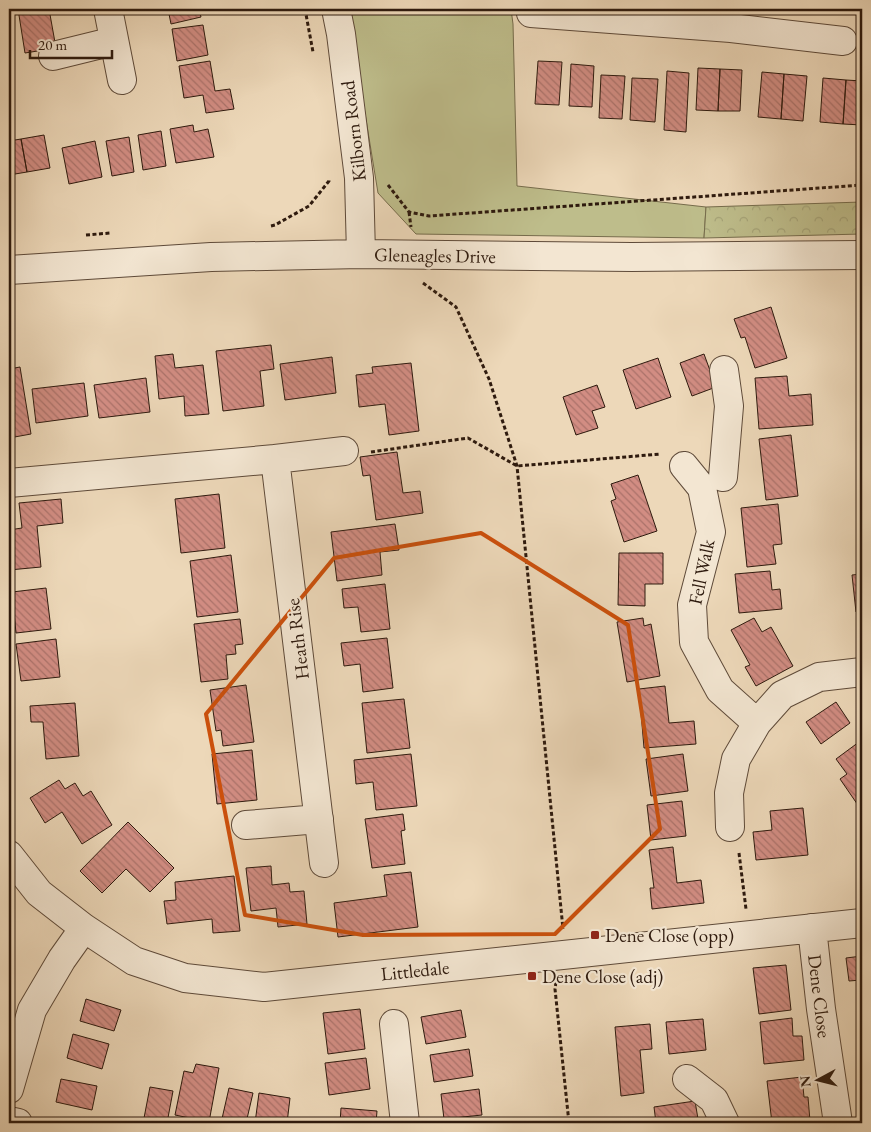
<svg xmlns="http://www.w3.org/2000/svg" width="871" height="1132" viewBox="0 0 871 1132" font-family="'EB Garamond',serif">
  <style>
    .green { fill: #bebd8b; stroke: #766c4c }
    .forest { fill: url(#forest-crowns); stroke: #766c4c }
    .building { fill: url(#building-back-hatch); stroke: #2e1a0e }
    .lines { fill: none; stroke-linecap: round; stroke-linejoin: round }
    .minor-casing { stroke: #5e4a39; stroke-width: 30 }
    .path { stroke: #2e1a0e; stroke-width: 3; stroke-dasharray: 4 2.5; stroke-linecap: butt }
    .minor { stroke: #f3e6d2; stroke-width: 28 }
    .marked { fill: none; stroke: #cc500c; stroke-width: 4; stroke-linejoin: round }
    .poi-dot { fill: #8f2418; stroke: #f3e6d2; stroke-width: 2 }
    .labels { text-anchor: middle; stroke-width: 4.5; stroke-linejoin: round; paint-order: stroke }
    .street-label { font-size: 19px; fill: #2e1a0e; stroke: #f3e6d2 }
    .poi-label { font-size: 19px; fill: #2e1a0e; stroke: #f3e6d2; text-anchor: start }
  </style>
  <defs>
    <pattern id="forest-crowns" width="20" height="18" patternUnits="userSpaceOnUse" patternTransform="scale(1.25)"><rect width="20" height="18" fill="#bebd8b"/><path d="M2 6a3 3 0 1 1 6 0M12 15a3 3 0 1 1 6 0" fill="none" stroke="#a4a277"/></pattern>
    <pattern id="building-back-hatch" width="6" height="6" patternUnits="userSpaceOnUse" patternTransform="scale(1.25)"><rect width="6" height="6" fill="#d28d83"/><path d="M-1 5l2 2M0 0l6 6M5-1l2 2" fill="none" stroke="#ab726a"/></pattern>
  </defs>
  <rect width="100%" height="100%" fill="#edd8b9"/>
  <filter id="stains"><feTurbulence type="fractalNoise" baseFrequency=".004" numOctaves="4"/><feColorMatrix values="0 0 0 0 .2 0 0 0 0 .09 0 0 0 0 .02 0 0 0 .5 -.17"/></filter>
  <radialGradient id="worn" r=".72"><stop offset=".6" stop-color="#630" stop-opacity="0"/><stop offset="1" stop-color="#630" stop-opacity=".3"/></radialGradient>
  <path class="green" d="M348 9H511L513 24 517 186 706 207 704 238 416 234 378 193Z"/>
  <path class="forest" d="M862 202V234L704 238 706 207Z"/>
  <path class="building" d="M18 9H49L56 48 25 53Z
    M168 9H199L201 17 171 24Z
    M203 25 208 55 177 61 172 29Z
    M210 61 215 91 230 89 234 109 206 113 203 95 184 98 179 66Z
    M538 61 562 62 559 105 535 104Z
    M571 64 594 66 592 107 569 106Z
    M698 68 720 69 718 111 696 110Z
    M720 69 742 70 740 111H718Z
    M667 71 689 73 686 132 664 130Z
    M762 72 784 74 781 119 758 117Z
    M784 74 807 76 803 121 781 119Z
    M601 75 625 76 622 119 599 118Z
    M632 78 658 79 655 122 630 120Z
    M823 78 846 80 843 124 820 122Z
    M846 80 862 81V125L843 124Z
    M193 125 194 132 208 129 214 157 176 163 170 129Z
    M161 131 166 166 143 170 138 135Z
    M44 135 50 168 27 172 21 139Z
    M129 137 134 172 112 176 106 141Z
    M21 139 27 172 9 175V141Z
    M95 141 102 177 69 184 62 148Z
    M771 307 787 358 755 368 745 337 741 338 734 319Z
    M271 345 274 369 260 371 264 406 223 411 216 351Z
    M173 354 175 368 203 365 209 414 185 416 184 396 159 399 155 356Z
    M704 354 716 387 692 396 680 363Z
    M332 357 336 393 285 400 280 364Z
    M658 358 671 397 636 409 623 370Z
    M411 363 419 431 389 435 385 404 359 407 356 375 373 373 372 367Z
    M20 367 31 434 9 438V369Z
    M787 376 789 396 811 394 813 425 759 429 755 378Z
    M146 378 150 412 99 418 94 385Z
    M84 383 88 416 36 423 32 389Z
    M597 385 605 407 592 411 598 428 576 435 563 397Z
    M791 435 798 496 766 500 759 439Z
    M397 452 403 493 420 491 423 513 376 520 370 475 363 476 360 457Z
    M638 475 657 531 624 542 611 501 616 499 611 484Z
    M219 494 225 548 181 553 175 499Z
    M61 499 63 523 37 526 41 567 9 570V530L22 528 19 503Z
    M778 504 782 544 773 545 776 564 747 567 741 508Z
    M395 524 399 550 380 552 382 575 337 581 331 532Z
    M619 553H663V584H645V606L618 605Z
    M231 555 238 612 197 617 190 561Z
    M770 571 772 590 780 589 782 609 739 613 735 574Z
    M862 574V612H856L852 575Z
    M385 584 390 629 361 632 358 607 344 608 342 589Z
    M46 588 51 629 16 633 12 592Z
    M643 618 644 626 651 624 660 676 627 682 617 622Z
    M754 618 762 632 771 627 793 666 756 686 745 667 750 665 731 630Z
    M240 619 243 644 235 645 236 654 226 655 228 679 201 682 194 624Z
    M387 638 393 688 363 692 360 664 344 666 341 643Z
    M56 639 60 677 21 681 16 644Z
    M246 685 254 742 223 746 221 730 216 731 210 690Z
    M665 686 669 723 694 721 696 744 644 748 639 689Z
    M404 699 410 748 367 753 362 703Z
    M836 702 850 723 821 744 806 722Z
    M75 703 79 756 46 759 43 722H31L30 706Z
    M859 742 862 746V811L840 779 847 774 836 759Z
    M252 750 257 800 217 804 212 754Z
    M411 754 417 806 376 810 373 782 356 784 354 760Z
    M683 754 688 791 651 796 646 759Z
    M59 780 65 789 75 783 83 796 91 791 112 825 82 844 62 812 45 823 30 798Z
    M682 801 686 836 651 840 647 805Z
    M803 808 808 855 756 860 753 832 772 830 770 811Z
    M403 814 405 830 401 831 405 864 372 868 365 819Z
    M128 822 174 868 150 892 126 869 102 893 80 871Z
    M862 827V866L857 828Z
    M673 847 677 883 701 880 704 903 652 909 650 888H654L649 850Z
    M271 866 272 885 289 883 290 892 304 891 307 924 278 927 276 908 251 911 246 868Z
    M411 872 418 927 338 937 334 903 387 896 384 875Z
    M234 876 240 931 213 933 212 919 167 924 164 901 176 900 175 882Z
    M862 956V988L861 980 849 981 846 958Z
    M786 965 791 1010 759 1014 753 968Z
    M86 999 121 1010 114 1031 80 1021Z
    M360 1009 365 1049 328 1054 323 1013Z
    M461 1010 466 1037 426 1044 421 1017Z
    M792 1018 793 1036H802L804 1060 764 1064 760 1022Z
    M703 1019 706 1050 669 1054 666 1022Z
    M857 1021H862V1057L861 1058Z
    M650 1024 652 1049 640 1050 644 1093 621 1096 615 1027Z
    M73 1034 109 1044 102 1069 67 1058Z
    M469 1049 473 1076 434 1082 430 1055Z
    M366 1058 370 1089 329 1095 325 1063Z
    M196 1064 219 1068 209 1122 175 1115 184 1071 193 1073Z
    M802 1077 804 1097H808L810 1121 772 1123 767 1081Z
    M61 1079 97 1086 92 1110 56 1102Z
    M150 1087 173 1091 167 1123 144 1118Z
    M229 1088 253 1093 246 1123H221Z
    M479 1089 482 1115 444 1119 441 1094Z
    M259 1093 290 1098 287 1123H255Z
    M695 1101 698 1119 689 1120V1123H656L654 1107Z
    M341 1108 377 1111 376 1123H340Z"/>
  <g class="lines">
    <defs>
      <path id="minor" d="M108 9 122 80
        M336 9 341 34 359 178 361 254
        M531 13 731 28 843 41
        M53 56 114 41
        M9 270 211 257 361 254 632 257 862 255
        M275 459 324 863
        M684 466 702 488 711 532 692 605 694 642 720 690 757 723
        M723 477 729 406 724 370
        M9 483 275 459 344 451
        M246 825 319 819
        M730 827 729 793 736 759 757 723 782 695 819 677 862 672
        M9 855 39 893 84 928 134 961 185 978 264 987 862 923
        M812 928 821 1009 838 1123
        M394 1024 405 1123
        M687 1079 714 1100 725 1123
        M9 1089 32 1010 62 959 84 928
        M9 1121 18 1123"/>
    </defs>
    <use href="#minor" class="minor-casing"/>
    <path class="path" d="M305 9 313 52
      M388 185 409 212 429 216 862 185
      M409 212 411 227
      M271 226 275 225 309 206 329 181V178
      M86 235 110 233
      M423 283 456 307 489 379 517 466 563 929
      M371 452 468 438 517 466 661 454
      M739 853 746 909
      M556 982 555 989 569 1123"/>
    <use href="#minor" class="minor"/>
  </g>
  <path class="marked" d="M481 533 628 625 660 829 555 934 363 935 245 915 206 714 334 558Z"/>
  <g class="poi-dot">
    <rect x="590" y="930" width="10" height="10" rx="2.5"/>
    <rect x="527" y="971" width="10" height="10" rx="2.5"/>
  </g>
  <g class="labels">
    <g class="street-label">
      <text transform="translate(353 131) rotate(-97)" y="7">Kilborn Road</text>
      <text transform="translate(435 255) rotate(1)" y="7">Gleneagles Drive</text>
      <text transform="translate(701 572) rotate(-78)" y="7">Fell Walk</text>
      <text transform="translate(297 639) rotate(-97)" y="7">Heath Rise</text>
      <text transform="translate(415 970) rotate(-6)" y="7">Littledale</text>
      <text transform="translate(820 996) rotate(83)" y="7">Dene Close</text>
    </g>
    <g class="poi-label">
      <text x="605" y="942">Dene Close (opp)</text>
      <text x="542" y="983">Dene Close (adj)</text>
    </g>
  </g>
  <rect width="871" height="1132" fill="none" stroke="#edd8b9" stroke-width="30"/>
  <rect x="10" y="10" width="851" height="1112" fill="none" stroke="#2e1a0e" stroke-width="2.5"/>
  <rect x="15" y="15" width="841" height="1102" fill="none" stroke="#2e1a0e"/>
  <g transform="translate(818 1080) rotate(263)" stroke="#f3e6d2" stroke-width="4" paint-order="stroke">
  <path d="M0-4L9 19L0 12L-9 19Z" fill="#2e1a0e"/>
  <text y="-8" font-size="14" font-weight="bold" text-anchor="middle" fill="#2e1a0e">N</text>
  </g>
  <path d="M30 50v8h82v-8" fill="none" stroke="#2e1a0e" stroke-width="2.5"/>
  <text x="38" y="50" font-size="15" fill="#2e1a0e" stroke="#f3e6d2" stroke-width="4" paint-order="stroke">20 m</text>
  <rect width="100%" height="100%" filter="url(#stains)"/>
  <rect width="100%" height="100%" fill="url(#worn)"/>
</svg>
